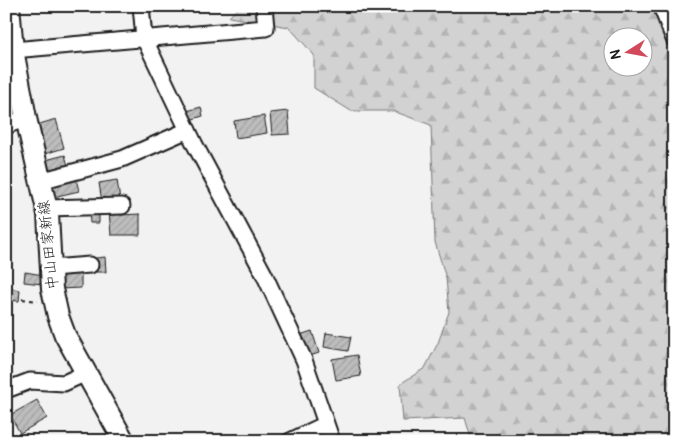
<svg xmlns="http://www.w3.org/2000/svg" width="680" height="447" viewBox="0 0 680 447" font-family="Pangolin,'Klee One',sans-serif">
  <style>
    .forest { fill: url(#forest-firs); stroke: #777; fill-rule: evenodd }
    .building { fill: url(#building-hatch); stroke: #1c1c1c }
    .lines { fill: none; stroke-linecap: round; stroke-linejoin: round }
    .minor-casing { stroke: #1c1c1c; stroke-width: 19 }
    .major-casing { stroke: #1c1c1c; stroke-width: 24 }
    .path { stroke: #1c1c1c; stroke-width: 2; stroke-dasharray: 4 4; stroke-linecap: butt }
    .minor { stroke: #fff; stroke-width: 15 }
    .major { stroke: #fff; stroke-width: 20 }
    .labels { text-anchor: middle; stroke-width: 5; stroke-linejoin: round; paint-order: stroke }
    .street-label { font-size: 15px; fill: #1c1c1c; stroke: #fff }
  </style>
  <defs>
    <pattern id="forest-firs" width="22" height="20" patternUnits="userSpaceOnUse" patternTransform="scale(1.25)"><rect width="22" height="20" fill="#d2d2d2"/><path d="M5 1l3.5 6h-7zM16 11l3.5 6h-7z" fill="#b4b4b4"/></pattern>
    <pattern id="building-hatch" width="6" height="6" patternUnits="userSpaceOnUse" patternTransform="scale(1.25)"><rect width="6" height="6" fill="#bdbdbd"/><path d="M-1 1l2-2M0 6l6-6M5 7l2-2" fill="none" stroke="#a2a2a2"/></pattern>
  </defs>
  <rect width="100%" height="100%" fill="#f2f2f2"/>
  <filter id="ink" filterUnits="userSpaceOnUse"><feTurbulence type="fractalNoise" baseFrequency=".02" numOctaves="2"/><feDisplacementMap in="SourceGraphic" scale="10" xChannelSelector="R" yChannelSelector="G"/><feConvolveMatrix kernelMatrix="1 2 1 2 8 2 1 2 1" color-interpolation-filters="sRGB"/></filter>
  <g filter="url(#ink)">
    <path class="forest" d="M240 6H674V441H472L465 418 403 421 400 384 425 368 438 343 449 312 446 278 435 242 431 125 393 111H351L314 88V55L289 27 229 17ZM612 38H642V68H612Z"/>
    <path class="building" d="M13 97 15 104 9 107 12 116 6 118V99Z
      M201 107 203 116 189 120 187 111Z
      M288 111 290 134 272 135 270 113Z
      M264 116 267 133 236 138 234 121Z
      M56 119 64 148 41 155 33 126Z
      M65 155 68 166 44 171 42 161Z
      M76 179 79 191 53 197 50 185Z
      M117 180 120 200 102 202 99 183Z
      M89 211H99V223H90Z
      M109 211H119L120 215 140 214V235H111Z
      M105 257 106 272H95L96 258Z
      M81 269V288L59 289 58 270Z
      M25 272 43 275 42 284 24 282Z
      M9 288 20 290 19 301 8 300Z
      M312 331 319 353 307 357 300 335Z
      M326 333 351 337 348 351 324 347Z
      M357 355 361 376 336 380 332 359Z
      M37 400 47 418 20 433 10 415Z"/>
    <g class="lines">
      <defs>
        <path id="minor" d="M141 6 144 38 195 145 264 274 304 360 332 441
          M661 6 674 39
          M13 50 266 28 264 6
          M6 126 26 118
          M40 181 122 159 188 130
          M46 208 122 206
          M51 268 90 265
          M6 390 30 381 64 383 86 373
          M290 441 326 424"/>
        <path id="major" d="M9 6 13 50 26 118 48 214 52 289 58 316 65 335 124 441"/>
      </defs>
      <use href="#minor" class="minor-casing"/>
      <use href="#major" class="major-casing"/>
      <path class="path" d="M22 299 38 301"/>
      <use href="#minor" class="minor"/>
      <use href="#major" class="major"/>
    </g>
  </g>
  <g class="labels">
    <g class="street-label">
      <text transform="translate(48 245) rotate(-96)" y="5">中山田家新線</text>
    </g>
  </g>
  <rect width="680" height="447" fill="none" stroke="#fff" stroke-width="25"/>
  <rect x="12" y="12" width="655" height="422" fill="none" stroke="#1c1c1c" stroke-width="2" filter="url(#ink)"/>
  <g transform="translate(628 52) rotate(259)"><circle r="24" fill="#ffffff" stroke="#a4a4a4"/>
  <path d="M0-4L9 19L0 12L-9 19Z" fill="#d1495b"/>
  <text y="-8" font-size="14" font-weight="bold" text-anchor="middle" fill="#1c1c1c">N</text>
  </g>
</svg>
